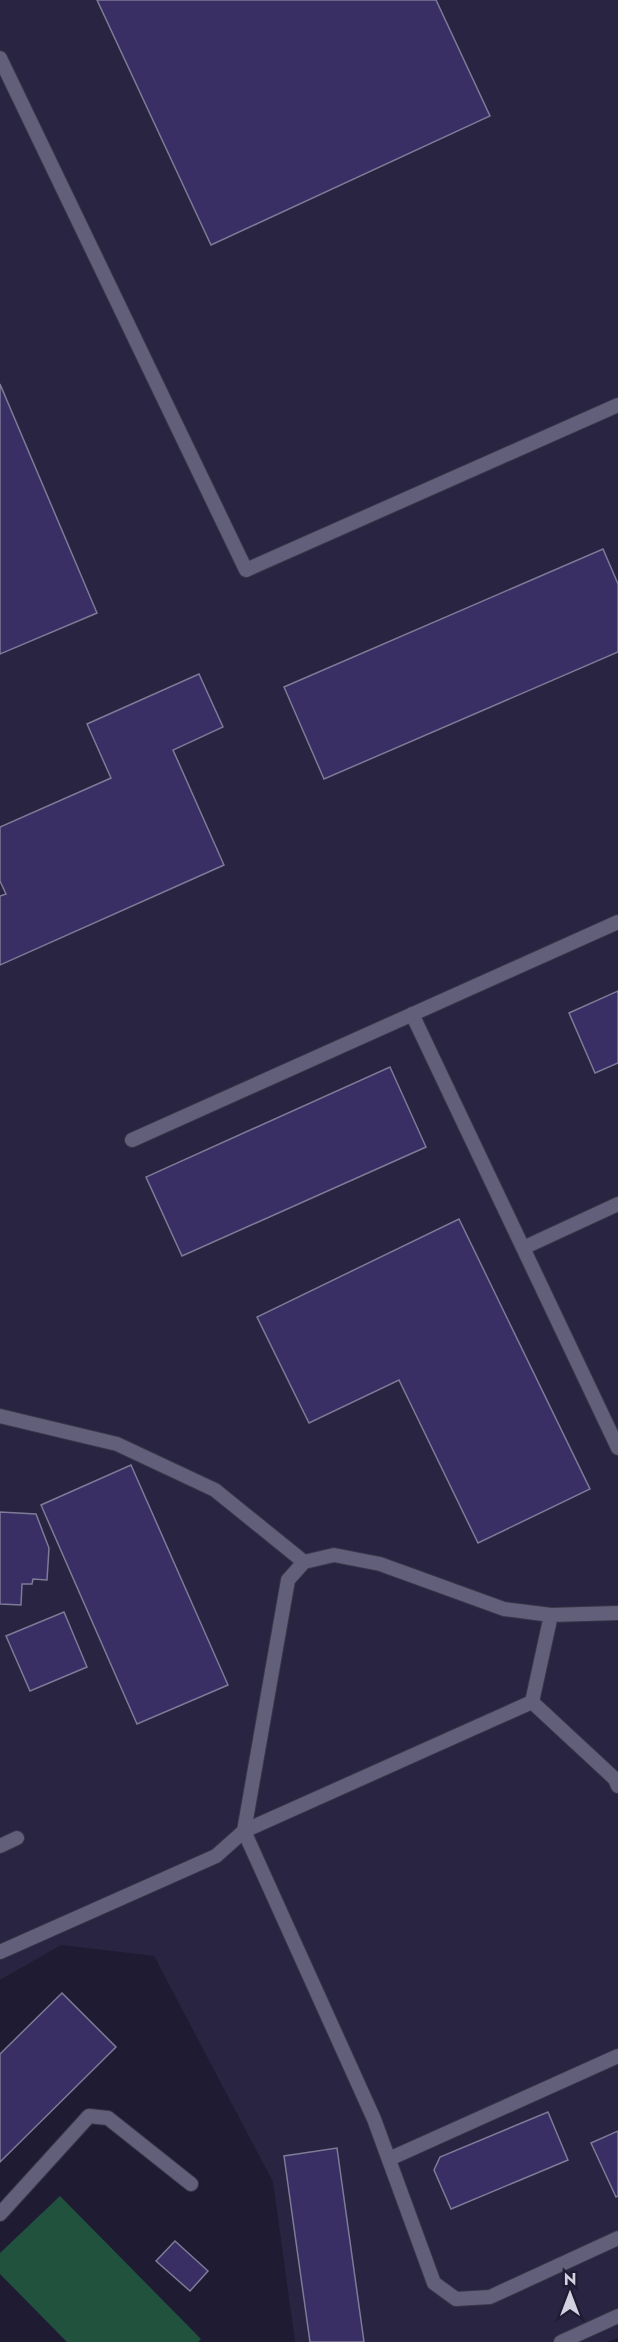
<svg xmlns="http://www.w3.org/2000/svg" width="618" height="2342" viewBox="0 0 618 2342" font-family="Jost,sans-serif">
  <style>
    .built { fill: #282441 }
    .pitch { fill: #21523e }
    .building { fill: #392f64; stroke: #7d7b97; stroke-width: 1.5 }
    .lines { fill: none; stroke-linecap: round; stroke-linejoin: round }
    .lane-casing { stroke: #393649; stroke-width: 16 }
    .lane { stroke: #615f7a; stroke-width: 14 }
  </style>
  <rect width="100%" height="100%" fill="#1e1b32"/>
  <path class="built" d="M0 0H618V2338L608 2342H295L273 2182 154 1956 61 1945 0 1980Z"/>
  <path class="pitch" d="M60 2196 201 2339 198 2342H67L0 2274V2253Z"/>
  <path class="building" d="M97 0H436L490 116 211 245Z
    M0 384 97 613 0 654Z
    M603 549 618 584V652L324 779 284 687Z
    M199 674 223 727 173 750 224 865 0 965V896L6 894 0 881V827L111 778 87 724Z
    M618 991V1063L595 1073 569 1013Z
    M390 1067 426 1147 182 1256 146 1177Z
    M459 1219 590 1489 478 1543 399 1380 309 1423 257 1317Z
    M131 1465 228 1685 137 1724 41 1505Z
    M0 1512 36 1514 49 1548 47 1580 33 1579 32 1584H22L21 1605 0 1604Z
    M64 1612 87 1667 30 1691 6 1636Z
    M62 1993 116 2047 0 2162V2054Z
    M548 2112 568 2160 451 2209 434 2170 440 2157Z
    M618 2131V2196L616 2197 591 2143Z
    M337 2148 364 2342H310L284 2156Z
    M175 2241 208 2271 190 2291 156 2261Z"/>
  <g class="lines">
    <defs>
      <path id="lane" d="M0 58 246 570 618 405
        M412 1014 618 1448
        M132 1140 618 922
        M523 1248 618 1204
        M0 1416 117 1444 215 1490 304 1562
        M551 1615 532 1702 244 1831 374 2119 434 2283 456 2299 490 2297 618 2238
        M532 1702 615 1779 618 1786
        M0 1846 17 1838
        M0 1952 216 1856 244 1831 288 1580 304 1562 334 1555 380 1564 504 1609 551 1615 618 1613
        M389 2159 618 2056
        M0 2214 89 2116 108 2118 191 2184
        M561 2342 618 2316"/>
    </defs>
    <use href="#lane" class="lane-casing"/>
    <use href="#lane" class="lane"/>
  </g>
  <g transform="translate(570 2294)" stroke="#1e1b32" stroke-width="4.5" paint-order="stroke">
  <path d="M0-4.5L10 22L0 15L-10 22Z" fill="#d2d1e0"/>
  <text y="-9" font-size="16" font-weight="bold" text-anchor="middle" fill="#d2d1e0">N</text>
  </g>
</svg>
